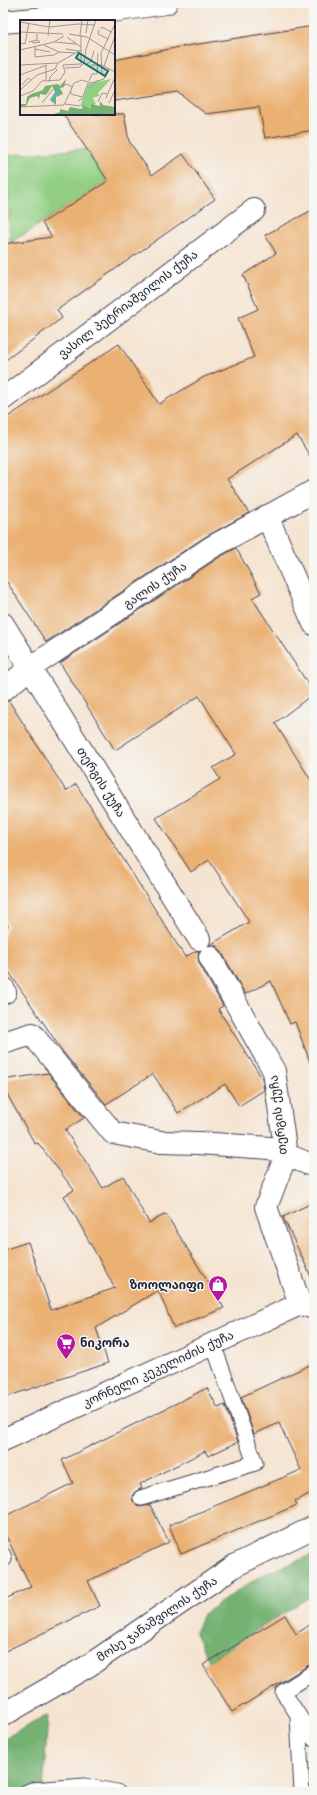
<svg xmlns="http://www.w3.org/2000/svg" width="317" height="1795" viewBox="0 0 317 1795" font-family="'Playpen Sans','Noto Sans Georgian',sans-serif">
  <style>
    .green { fill: #92cf84; stroke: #5a7860 }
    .forest { fill: #75b272; stroke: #4c6a56 }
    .building { fill: #ebb173 }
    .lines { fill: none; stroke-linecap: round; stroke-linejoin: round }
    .service-casing { stroke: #423f52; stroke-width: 17 }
    .minor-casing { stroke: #423f52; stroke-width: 24 }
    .tertiary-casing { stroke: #423f52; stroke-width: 24 }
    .service { stroke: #fff; stroke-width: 15 }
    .minor { stroke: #fff; stroke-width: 22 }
    .tertiary { stroke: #fff; stroke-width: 22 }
    .labels { text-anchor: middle; stroke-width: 3; stroke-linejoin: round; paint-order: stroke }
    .street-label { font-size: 12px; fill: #22223b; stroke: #f6f6f2 }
    .poi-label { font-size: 12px; font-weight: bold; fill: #22223b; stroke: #f6f6f2; text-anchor: end }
    .inset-river { fill: none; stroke: #4fb2ce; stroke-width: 2 }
    .inset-road { fill: none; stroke: #a19695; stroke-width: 1 }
    .view { fill: #0f766e; fill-opacity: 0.15; stroke: #0f766e; stroke-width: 2 }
    .inset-edge { fill: none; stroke: #22223b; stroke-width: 2 }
  </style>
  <rect width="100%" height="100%" fill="#f6f6f2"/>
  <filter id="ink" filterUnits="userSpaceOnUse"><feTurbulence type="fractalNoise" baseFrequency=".025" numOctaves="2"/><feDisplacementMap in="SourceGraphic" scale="8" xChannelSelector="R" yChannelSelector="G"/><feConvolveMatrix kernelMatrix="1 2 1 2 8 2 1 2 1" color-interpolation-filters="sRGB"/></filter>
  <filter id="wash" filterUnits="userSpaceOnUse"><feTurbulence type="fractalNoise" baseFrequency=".012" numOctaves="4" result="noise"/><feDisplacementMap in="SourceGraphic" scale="16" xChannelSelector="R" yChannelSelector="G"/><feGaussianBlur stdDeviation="0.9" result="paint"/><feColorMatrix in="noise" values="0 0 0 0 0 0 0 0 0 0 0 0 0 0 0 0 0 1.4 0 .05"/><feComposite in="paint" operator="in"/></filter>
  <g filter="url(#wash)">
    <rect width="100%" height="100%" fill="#f5e4d1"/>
    <path class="green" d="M87 149 108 181 10 243 6 155Z"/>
    <path class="forest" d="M314 1554V1594L209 1661 195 1633 203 1614 262 1575Z
      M48 1715 43 1792H3V1739Z"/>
    <g id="blocks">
      <path class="building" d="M314 26V130L265 138 259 107 206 114 178 92 114 101V60L180 47Z
        M63 114H124L129 141 152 175 183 154 215 199 57 310 62 318 3 362V244L52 237 42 223 108 181Z
        M314 209V463L297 435 227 479 249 513 205 537 46 642 3 576V420L119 344 159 404 204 377 254 357 238 318 258 309 243 275 276 253 265 235Z
        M236 548 261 593 252 598 314 693 275 723 314 785V1066L312 1067 295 1022 290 1024 271 981 245 994 221 951 217 946 210 945 249 922 209 860 191 872 156 818 220 779 213 768 236 754 199 696 115 750 60 663 218 558Z
        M9 701 66 791 76 784 185 957 196 951H199L198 957 199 963 223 1006 218 1009 262 1078 264 1090 239 1106 225 1084 178 1113 153 1074 106 1104 63 1052 3 963V939L8 925 3 918V702Z
        M48 1073 84 1118 65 1130 103 1188 123 1176 149 1223 166 1214 224 1308 174 1328 158 1290 96 1328 108 1363 3 1398V1250L28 1242 51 1310 115 1288 64 1196 74 1190 38 1143 35 1144 3 1087V1080Z
        M314 1202V1283L283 1217Z
        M314 1363V1498L311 1493 295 1501 297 1505 181 1554 169 1525 301 1470 279 1423 254 1434 241 1397Z
        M207 1388 218 1408 225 1405 238 1442 208 1456 205 1451 140 1484 142 1488 135 1492 132 1496 133 1501 139 1507 150 1505 169 1542 88 1581 100 1606 3 1652V1600L31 1587 3 1530V1517L73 1483 62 1460Z
        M285 1615 296 1634 314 1622V1662L232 1712 203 1665Z"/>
    </g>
  </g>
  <g filter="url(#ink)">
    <use href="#blocks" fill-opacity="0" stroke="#423f52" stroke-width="1"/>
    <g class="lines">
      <defs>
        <path id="service" d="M141 1498 255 1463 213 1344
          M3 1555 4 1559H3
          M314 1672 283 1692 314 1739
          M298 1717 302 1792
          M27 1792 32 1790 84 1786 117 1792"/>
        <path id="minor" d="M3 399 254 210
          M267 516 314 624
          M3 624 199 939
          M3 690 30 668 212 547 314 491
          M210 957 274 1071 286 1155 266 1207 300 1304
          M3 988 5 992
          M3 1043 32 1034 113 1133 161 1142 199 1143 270 1148 314 1166
          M3 1715 88 1666 236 1565 314 1527"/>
        <path id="tertiary" d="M3 22 91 14 166 3
          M3 1440 300 1304 314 1308"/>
      </defs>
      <use href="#service" class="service-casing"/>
      <use href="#minor" class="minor-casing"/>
      <use href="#tertiary" class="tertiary-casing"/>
      <use href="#service" class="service"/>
      <use href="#minor" class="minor"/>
      <use href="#tertiary" class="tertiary"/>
    </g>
  </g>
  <defs>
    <symbol id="shop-pin" viewBox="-11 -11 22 30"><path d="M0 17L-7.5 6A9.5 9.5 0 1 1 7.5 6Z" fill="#b5179e" stroke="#f6f6f2"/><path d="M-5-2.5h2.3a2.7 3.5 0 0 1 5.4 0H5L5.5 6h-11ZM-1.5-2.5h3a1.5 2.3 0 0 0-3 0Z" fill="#fff"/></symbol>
    <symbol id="supermarket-pin" viewBox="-11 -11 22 30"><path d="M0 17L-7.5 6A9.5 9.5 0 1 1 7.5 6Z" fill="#b5179e" stroke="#f6f6f2"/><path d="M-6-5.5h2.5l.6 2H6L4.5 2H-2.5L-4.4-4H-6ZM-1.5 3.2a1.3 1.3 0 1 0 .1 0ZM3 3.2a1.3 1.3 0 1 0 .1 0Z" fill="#fff"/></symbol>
  </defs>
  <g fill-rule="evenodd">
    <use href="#shop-pin" x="207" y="1274" width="22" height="30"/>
    <use href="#supermarket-pin" x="55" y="1332" width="22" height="30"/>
  </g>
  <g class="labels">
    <g class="street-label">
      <text transform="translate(128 304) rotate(-37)" y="4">ვასილ პეტრიაშვილის ქუჩა</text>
      <text transform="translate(155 585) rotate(-34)" y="4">გალის ქუჩა</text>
      <text transform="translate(101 782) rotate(58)" y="4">თერგის ქუჩა</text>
      <text transform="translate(278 1115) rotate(-97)" y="4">თერგის ქუჩა</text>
      <text transform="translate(158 1369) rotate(-25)" y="4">კორნელი კეკელიძის ქუჩა</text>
      <text transform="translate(157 1619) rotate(-34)" y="4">მოსე ჯანაშვილის ქუჩა</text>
    </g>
    <g class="poi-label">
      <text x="204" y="1289">ზოოლაიფი</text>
      <text x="80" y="1347" text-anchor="start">ნიკორა</text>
    </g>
  </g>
  <g transform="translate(20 20)">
    <rect width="95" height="95" fill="#f5e4d1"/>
    <path d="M91 59 78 73 79 76 73 78 76 84 70 86V89L63 87 61 84 68 64Z" fill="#92cf84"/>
    <path d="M46 59 44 67 40 68 43 74 36 77V85L30 80 35 72 32 66 26 75 20 74 19 79 17 76 10 78 6 86 0 87V84H6L7 77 11 74 23 70 25 66 38 64 40 66ZM80 81 83 85 95 87V95H31L40 92V89L48 91 50 87 61 89 63 88 61 84 70 89 71 84 80 86Z" fill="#75b272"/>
    <path class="inset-river" d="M31 80 38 72V67"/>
    <path class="inset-road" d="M0 2 29 7 58 4 75 5M81 9 82 7 91 12M79 10 78 14 88 19M0 12 43 14M66 13 68 0M49 14 67 17 95 35M60 15 62 0M28 16 30 0M47 17 61 27M12 21 13 23 20 22 17 20M9 22 17 20V14M35 22 56 24M0 23 5 24 9 3M24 25 39 32 55 33M15 27V37L34 35 39 32M15 29 30 32M46 29 59 31 56 37M0 30 34 22 44 16M67 44 71 41 74 31M0 45 37 43M61 45V15M71 45H82L95 52M84 46 95 16M45 48 60 47 64 43 66 29 76 0M82 53 81 33 95 4M0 55 27 45M26 60V45M69 61 72 54H77L78 33M29 62 30 57 37 50 35 48M2 65 8 58 11 60M42 67 46 64 53 67M69 69 78 60M0 70 17 55 35 49 38 43 61 30M51 71V74L62 77M0 76 13 71 22 61 40 60 45 52 43 45 60 44M86 78 95 57M58 81 62 79 68 63M78 82 82 73 88 74M22 83 33 69M89 83 95 70M45 84 61 86M0 87 44 85 54 63 62 60 71 63 84 59 89 49"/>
    <path class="view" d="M59 33 88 51 85 56 56 38Z"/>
    <rect width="95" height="95" class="inset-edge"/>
  </g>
  <rect width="317" height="1795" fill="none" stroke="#f6f6f2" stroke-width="16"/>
</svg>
